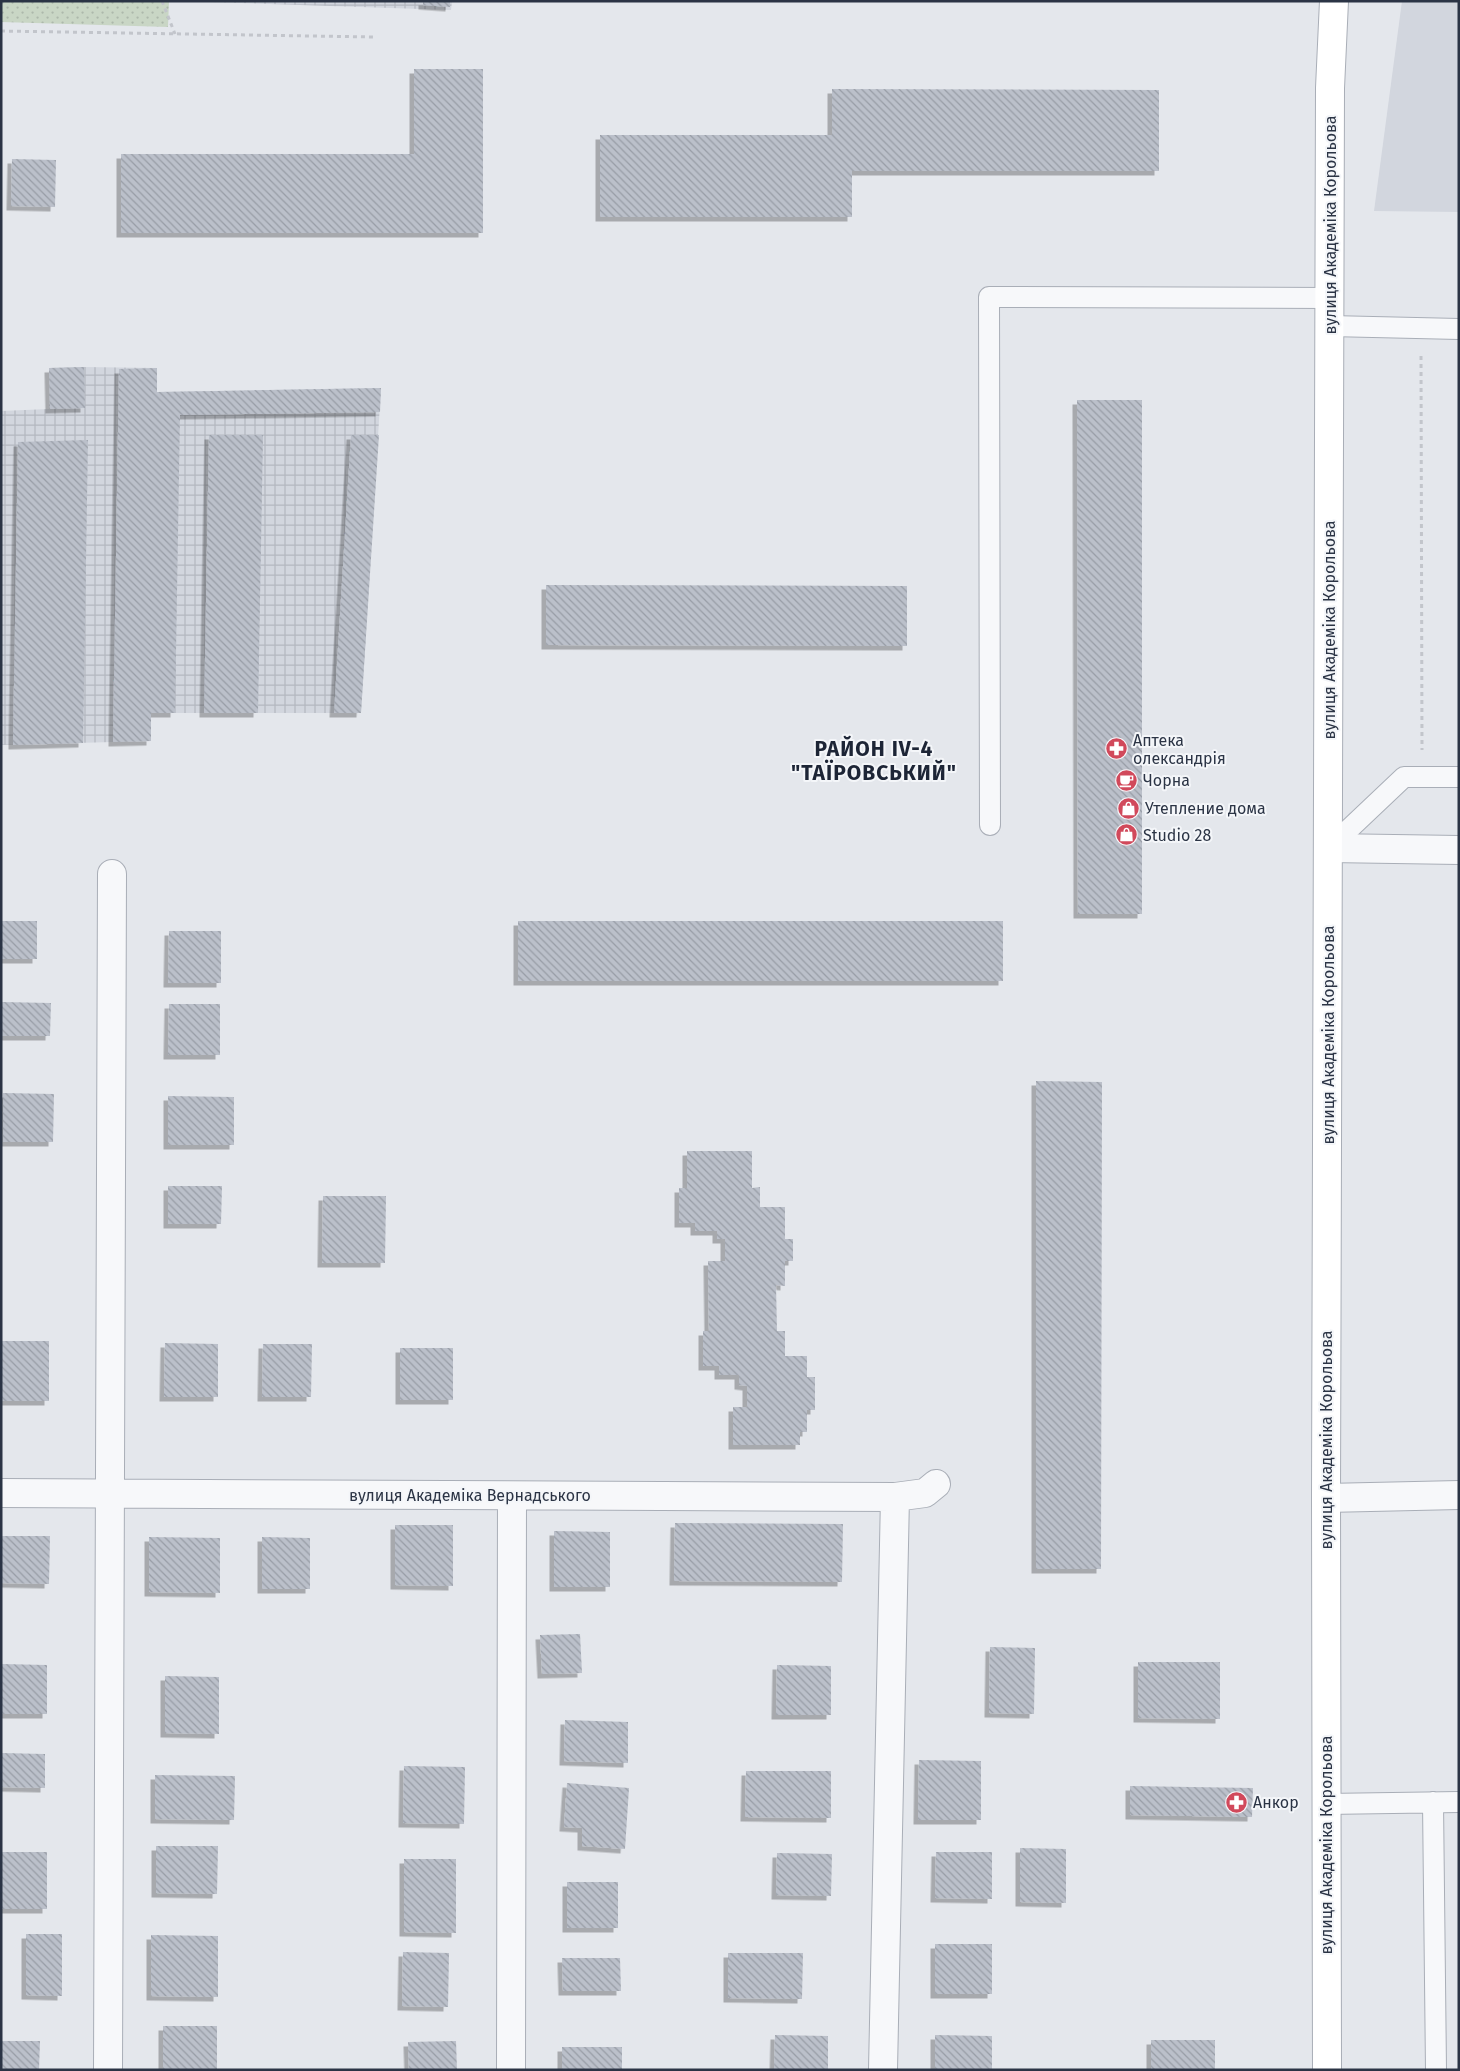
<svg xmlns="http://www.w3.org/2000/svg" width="1460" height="2071" viewBox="0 0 1460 2071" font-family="'Fira Sans',sans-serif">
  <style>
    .built { fill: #d2d6de }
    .industrial { fill: url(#industrial-grid) }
    .grass { fill: url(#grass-dots) }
    .building { fill: url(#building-back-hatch); filter: url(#shadow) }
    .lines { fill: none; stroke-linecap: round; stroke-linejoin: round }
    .lane-casing { stroke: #a9aeb7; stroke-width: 22 }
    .street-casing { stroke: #a9aeb7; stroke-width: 30 }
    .secondary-casing { stroke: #a9aeb7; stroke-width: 30 }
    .path { stroke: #c2c5cb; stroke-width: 3; stroke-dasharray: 4 4; stroke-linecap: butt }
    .lane { stroke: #f7f8fa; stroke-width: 20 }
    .street { stroke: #f7f8fa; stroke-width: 28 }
    .secondary { stroke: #fff; stroke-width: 28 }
    .labels { text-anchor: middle; stroke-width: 4; stroke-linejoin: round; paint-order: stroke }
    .street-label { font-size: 16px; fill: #2b3445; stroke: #f4f6f9 }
    .poi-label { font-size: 16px; fill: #2b3445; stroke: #f4f6f9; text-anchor: start }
    .district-label { font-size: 21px; font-weight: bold; letter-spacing: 1px; fill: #1d2536; stroke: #f4f6f9 }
  </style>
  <defs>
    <pattern id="industrial-grid" width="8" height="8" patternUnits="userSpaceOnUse" patternTransform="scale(1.25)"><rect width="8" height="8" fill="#d2d6de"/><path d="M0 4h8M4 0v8" fill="none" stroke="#b4b8c0"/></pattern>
    <pattern id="grass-dots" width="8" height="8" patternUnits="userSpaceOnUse" patternTransform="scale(1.25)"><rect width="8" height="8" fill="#c9d6c5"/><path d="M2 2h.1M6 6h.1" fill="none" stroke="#adb8ab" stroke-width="1.8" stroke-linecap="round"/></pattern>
    <pattern id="building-back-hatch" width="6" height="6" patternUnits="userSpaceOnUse" patternTransform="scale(1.25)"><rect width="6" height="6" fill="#bbc0ca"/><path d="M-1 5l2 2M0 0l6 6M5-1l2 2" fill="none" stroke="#989da6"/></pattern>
    <filter id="shadow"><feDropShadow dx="-4.5" dy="4.5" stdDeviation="0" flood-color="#0004"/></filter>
  </defs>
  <rect width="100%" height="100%" fill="#e4e7ec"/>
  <path class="built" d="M1402 1H1459V212L1374 211Z"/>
  <path class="industrial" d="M180 1H452L451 10Z
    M84 367 157 368V392L381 388 361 713H151V741L1 745V411L49 409V368Z"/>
  <path class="grass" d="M1 1H169L168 27 1 22Z"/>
  <path class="building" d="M423 1H450V7L423 5Z
    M414 69H483V233H121V154H414Z
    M832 89 1159 90V171H852V217H600V135H832Z
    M12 159 56 160 55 207 11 206Z
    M84 367 85 408 50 409 49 368Z
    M157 368V392L381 388 380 412 180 415 175 713H151V741L113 742 119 369Z
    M1077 400H1142V914H1078Z
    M209 435H263L258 713H204Z
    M351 435H379L361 713H334Z
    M88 440 83 743 13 745 18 442Z
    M546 585 907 586V646L546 645Z
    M1 921H37V959H1Z
    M518 921H1003V981H518Z
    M169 931H221V983H168Z
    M1 1002 51 1003 50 1036H1Z
    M169 1004H220V1055H168Z
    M1036 1081 1102 1082 1101 1569H1036Z
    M3 1093 54 1094 53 1142H3Z
    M168 1096 234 1097V1145H168Z
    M687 1151H752V1188L760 1187V1207H785V1239H793V1261H785V1286L776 1285 777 1331H785V1356H807V1377H815V1410H807V1432H800V1445H733V1407H747V1386L739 1385V1375H719V1366H703V1331H709L708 1261H725V1239H717V1231H695V1223H679V1188H687Z
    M168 1186H222L221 1224H168Z
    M323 1196H386L385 1263H322Z
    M1 1341H49V1401H1Z
    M165 1343 218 1344V1397H164Z
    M263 1344H312L311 1397H262Z
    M400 1348H453V1400H400Z
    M675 1523 843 1524 842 1582 674 1581Z
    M395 1525H453V1586L395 1585Z
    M554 1531 610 1532V1587H554Z
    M1 1536H50L49 1584 1 1583Z
    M149 1537 220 1538V1593L149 1592Z
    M262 1537 310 1538V1589H262Z
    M580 1634 582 1673 542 1674 540 1635Z
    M990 1647 1035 1648 1034 1714 989 1713Z
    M1138 1662H1220V1719L1138 1718Z
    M1 1664 47 1665V1714H1Z
    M777 1665 831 1666V1715H776Z
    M165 1676 219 1677V1734L165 1733Z
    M565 1720 628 1722V1763L564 1761Z
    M1 1753 45 1754V1788L1 1787Z
    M919 1760 981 1761V1820H918Z
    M404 1766 465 1767 464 1824 403 1823Z
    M746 1771H831V1818L745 1817Z
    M155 1775 235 1776 234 1820 155 1819Z
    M567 1783 629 1788 625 1849 582 1846V1828L564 1827Z
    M1130 1786 1253 1788 1252 1817 1130 1815Z
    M156 1846H218L217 1894 156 1893Z
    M1020 1848 1066 1849V1903L1020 1902Z
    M1 1852H47V1909H1Z
    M936 1852H992V1899L935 1898Z
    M777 1853 832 1854 831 1896 776 1895Z
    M404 1859H456V1933L404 1932Z
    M567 1882H618V1928H567Z
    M26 1934H62V1996L26 1995Z
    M151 1935 218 1936V1997L151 1996Z
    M935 1944H992V1994H935Z
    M403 1952 449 1953 448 2007 402 2006Z
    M728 1953H803L802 1999 728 1998Z
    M562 1958H620L621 1991H563Z
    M163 2026H217V2070H163Z
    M775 2035 828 2036V2070H774Z
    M935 2035 992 2036V2070H935Z
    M1151 2040H1215V2070H1151Z
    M1 2041H40L39 2070H1Z
    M456 2041 457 2070H409L408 2042Z
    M562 2047H622V2070H562Z"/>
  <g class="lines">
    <defs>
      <path id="lane" d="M1330 326 1459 329
        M990 825 989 297 1330 298
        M1329 848 1404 777H1459
        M1433 1802 1436 2070
        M1326 1804 1459 1802"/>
      <path id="street" d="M1329 848 1459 850
        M1 1493 895 1497 925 1493 936 1484
        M1326 1498 1459 1495
        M108 2070 112 874
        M511 2070 512 1496
        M883 2070 895 1497"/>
      <path id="secondary" d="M1327 2070 1326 1498 1330 88 1334 1"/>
    </defs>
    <use href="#lane" class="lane-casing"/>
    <use href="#street" class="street-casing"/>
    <use href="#secondary" class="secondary-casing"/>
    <path class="path" d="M162 1 175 34
      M1 31 373 37
      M1421 356 1422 750"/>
    <use href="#lane" class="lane"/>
    <use href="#street" class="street"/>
    <use href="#secondary" class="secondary"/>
  </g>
  <defs>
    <symbol id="pharmacy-disc" viewBox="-11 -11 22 22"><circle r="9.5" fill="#d1495b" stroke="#f4f6f9"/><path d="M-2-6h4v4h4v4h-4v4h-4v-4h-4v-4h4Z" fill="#fff"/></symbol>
    <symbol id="cafe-disc" viewBox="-11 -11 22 22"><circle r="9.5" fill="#d1495b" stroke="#f4f6f9"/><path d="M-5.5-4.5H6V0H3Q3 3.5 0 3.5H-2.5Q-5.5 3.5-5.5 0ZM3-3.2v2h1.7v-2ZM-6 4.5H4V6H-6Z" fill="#fff"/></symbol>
    <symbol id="shop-disc" viewBox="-11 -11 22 22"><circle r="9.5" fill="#d1495b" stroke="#f4f6f9"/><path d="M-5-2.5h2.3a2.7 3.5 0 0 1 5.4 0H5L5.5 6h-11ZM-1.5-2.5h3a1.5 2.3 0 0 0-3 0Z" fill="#fff"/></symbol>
  </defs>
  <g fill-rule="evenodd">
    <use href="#pharmacy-disc" x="1104" y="736" width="25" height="25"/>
    <use href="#cafe-disc" x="1114" y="768" width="25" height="25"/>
    <use href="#shop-disc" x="1116" y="796" width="25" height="25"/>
    <use href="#shop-disc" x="1114" y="822" width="25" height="25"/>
    <use href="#pharmacy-disc" x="1224" y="1790" width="25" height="25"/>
  </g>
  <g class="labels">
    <g class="street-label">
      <text transform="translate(1330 225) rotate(-90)" y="6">вулиця Академіка Корольова</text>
      <text transform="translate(1329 630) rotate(-90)" y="6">вулиця Академіка Корольова</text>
      <text transform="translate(1328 1035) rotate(-90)" y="6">вулиця Академіка Корольова</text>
      <text transform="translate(1326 1440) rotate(-90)" y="6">вулиця Академіка Корольова</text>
      <text x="470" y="1501">вулиця Академіка Вернадського</text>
      <text transform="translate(1326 1845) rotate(-90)" y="6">вулиця Академіка Корольова</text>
    </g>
    <g class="poi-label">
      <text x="1133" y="746">Аптека<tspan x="1133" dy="18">олександрія</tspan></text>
      <text x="1143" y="786">Чорна</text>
      <text x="1145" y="814">Утепление дома</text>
      <text x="1143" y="841">Studio 28</text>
      <text x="1253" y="1808">Анкор</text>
    </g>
    <g class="district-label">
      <text x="874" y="756">РАЙОН IV-4<tspan x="874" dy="24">"ТАЇРОВСЬКИЙ"</tspan></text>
    </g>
  </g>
  <rect width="1460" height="2071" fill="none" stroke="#2b3445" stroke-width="5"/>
</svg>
